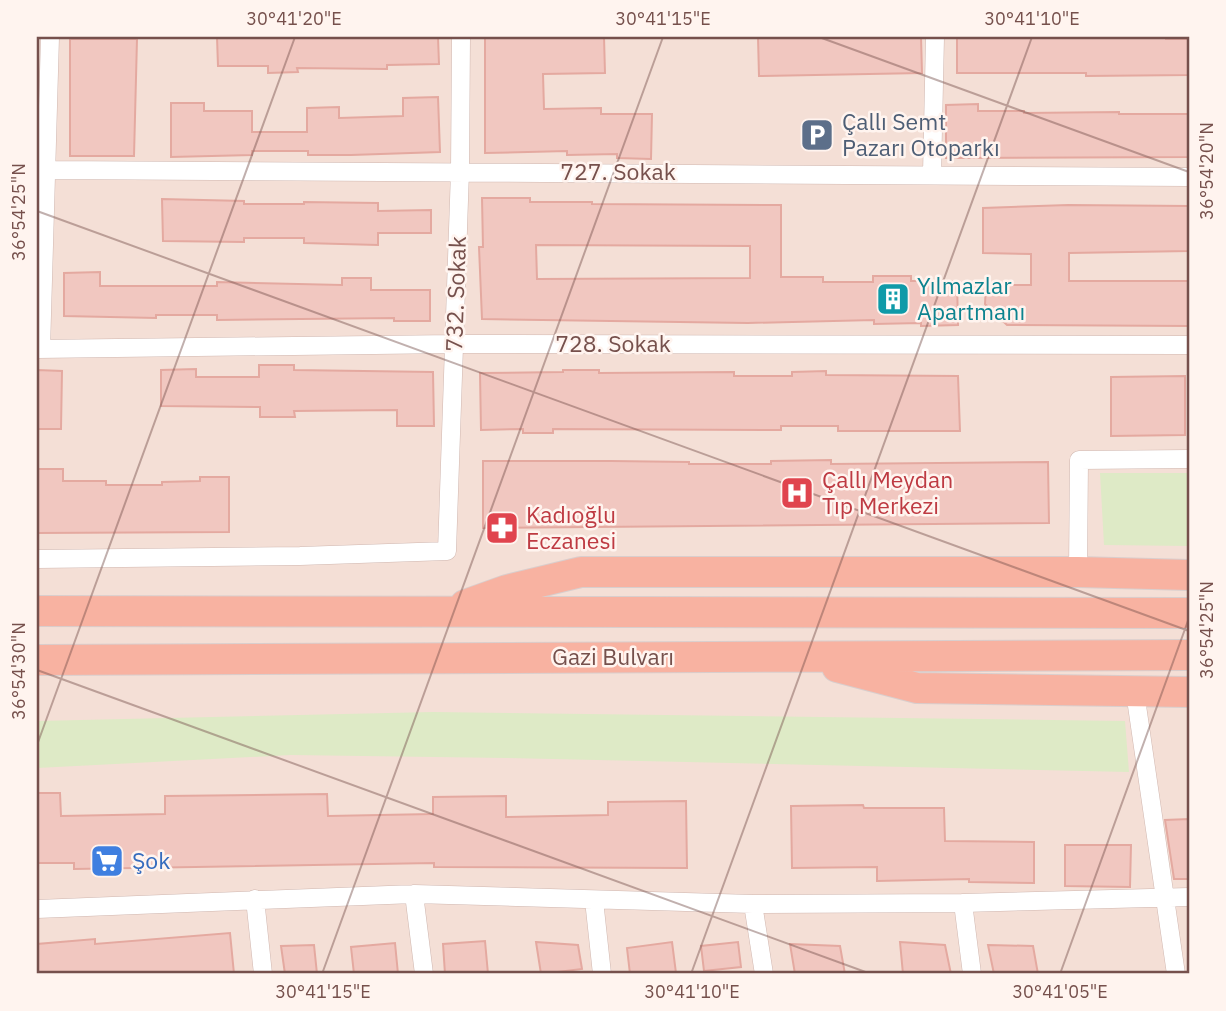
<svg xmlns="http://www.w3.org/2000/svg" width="1226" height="1011" viewBox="0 0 1226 1011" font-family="'IBM Plex Sans',sans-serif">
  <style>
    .residential { fill: #f4dfd6 }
    .green { fill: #deeac6 }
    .building { fill: #f1c7c0; stroke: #e4a9a0; stroke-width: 2; fill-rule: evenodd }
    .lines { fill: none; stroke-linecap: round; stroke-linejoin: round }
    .minor-casing { stroke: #d0b7b0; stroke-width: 19 }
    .trunk-casing { stroke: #d9cecd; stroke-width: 32 }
    .minor { stroke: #fff; stroke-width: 18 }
    .trunk { stroke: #f8b2a1; stroke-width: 30 }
    .ticks { fill: none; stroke: #76504c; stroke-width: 2; stroke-opacity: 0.45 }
    .labels { text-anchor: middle; stroke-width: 5; stroke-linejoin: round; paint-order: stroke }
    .service-label { font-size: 23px; fill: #4e5e75; stroke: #fff4ef; text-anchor: start }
    .street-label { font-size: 23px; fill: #76504c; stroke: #fff4ef }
    .culture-label { font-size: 23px; fill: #0d838f; stroke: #fff4ef; text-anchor: start }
    .health-label { font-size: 23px; fill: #be3a42; stroke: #fff4ef; text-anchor: start }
    .shop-label { font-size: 23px; fill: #366cbe; stroke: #fff4ef; text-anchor: start }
    .neatline { fill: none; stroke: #76504c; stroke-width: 2.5 }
    .ticks-label { font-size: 18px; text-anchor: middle; fill: #76504c }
  </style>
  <rect width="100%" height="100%" fill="#fcefe8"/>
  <path class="residential" d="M37 37H1189V974H37Z"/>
  <path class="green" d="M1100 473H1189V546L1104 545Z
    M433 712 1125 721 1129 772 506 758 291 755 37 768V721Z"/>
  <path class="building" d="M217 37H438L439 64 387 65V69L297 68 298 72 268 73V66H218Z
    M485 37H604L605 73 543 74 544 109 601 108V114H652L651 159 617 158V154L567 155V151L485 153Z
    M758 37H921L922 73 759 76Z
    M957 37H1166V39H1189V75L1086 76V73H957Z
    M70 39H137L134 156H70Z
    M438 97 440 152 351 155H308V151H252V155L171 157V103H204V111H252V132H307V108L339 107V118L403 116V98Z
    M978 104V111H1024V113L1119 112V114H1189V157L946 158V105Z
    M482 198H530V202H592V204L781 205V277H823V282H873V276H911V281H957L958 325 921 326V323L874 324V320L748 323 482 319 479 247H483ZM536 245 750 246V278L537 279Z
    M162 199 244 201V204H304V202L378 203V211L431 210V233H378V245L304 243V238H244V242L163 241Z
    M1068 205 1189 206V251L1069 253V281H1189V326L1007 325 985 304 986 285H1031V254L983 253V208Z
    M100 272V286H217V282L342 285V278H371V290H430V321H394V318L217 320V315H156V318L64 316V273Z
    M259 365H294V370L433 372 434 426H397V410L294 411 295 417H260V407L161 406V370L196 369V377H259Z
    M37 370 62 371 61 429H37Z
    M563 370H599V373L734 372V376H792V372L826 371V375L958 376 960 431H838V426H781V430L553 429V433H523V429L481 430 480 373 563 372Z
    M1185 376V435L1111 436V377Z
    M831 460V464L1048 462 1049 523 483 528V461H611L689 462V464H771V461Z
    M37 469H63V481H106V485H162V482L200 481V477H229V532L37 533Z
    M37 793H60L61 816 165 814V796L327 794 328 816 433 814V797L506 796V817L608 815V802L686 801 687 868 434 867V863L74 869V863H37Z
    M863 805 864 808H944L945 841 1034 842V883L969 882V879L877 881V867L792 868 791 806Z
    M1189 819V879H1174L1165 820Z
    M1065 845H1131L1130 887 1065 886Z
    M230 933 234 974H37V944L95 939V944Z
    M485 941 488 974H445L443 944Z
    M536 942 578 945 582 969 541 974Z
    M672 942 676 973 630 974 627 948Z
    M738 942 741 967 704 971 701 946Z
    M900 942 945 945 951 974H903Z
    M395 943 398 974H354L351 947Z
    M790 944 840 946 845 974H795Z
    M314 945 317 974H285L281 946Z
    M988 945 1033 946 1038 974H994Z"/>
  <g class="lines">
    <defs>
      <path id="minor" d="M48 170 1189 177
        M932 174 935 37
        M37 349 454 344 1189 345
        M41 349 50 37
        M37 559 300 556 447 551 460 171 461 37
        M1078 572 1079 460 1189 459
        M1135 692 1176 974
        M414 894 424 974
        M255 899 263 974
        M594 900 602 974
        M963 903 972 974
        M753 904 764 974
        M37 909 414 894 753 904 963 903 1189 897"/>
      <path id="trunk" d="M465 605 507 590 581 572H1078L1189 575
        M37 611 1189 613
        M37 660 1189 655
        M837 667 917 688 1189 692"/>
    </defs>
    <use href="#minor" class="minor-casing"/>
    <use href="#trunk" class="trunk-casing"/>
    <use href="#minor" class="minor"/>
    <use href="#trunk" class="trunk"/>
  </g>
  <path class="ticks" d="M819 37 1189 172M37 211 1189 631M37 670 871 974M37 745 295 37M322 974 663 37M691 974 1032 37M1060 974 1189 618"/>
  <defs>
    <symbol id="parking-square" viewBox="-11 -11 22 22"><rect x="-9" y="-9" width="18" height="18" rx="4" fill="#5c6f8a" stroke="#fff4ef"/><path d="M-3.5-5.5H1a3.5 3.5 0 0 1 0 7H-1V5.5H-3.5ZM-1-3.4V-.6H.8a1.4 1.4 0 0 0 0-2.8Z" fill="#fff"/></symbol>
    <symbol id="building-square" viewBox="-11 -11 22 22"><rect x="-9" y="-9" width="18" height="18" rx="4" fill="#0f9aa8" stroke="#fff4ef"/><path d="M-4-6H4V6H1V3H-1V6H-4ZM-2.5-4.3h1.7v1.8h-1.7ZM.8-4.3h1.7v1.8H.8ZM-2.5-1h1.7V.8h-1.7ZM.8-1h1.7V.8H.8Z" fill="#fff"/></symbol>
    <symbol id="hospital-square" viewBox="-11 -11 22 22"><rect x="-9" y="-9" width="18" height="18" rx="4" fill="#e0444e" stroke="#fff4ef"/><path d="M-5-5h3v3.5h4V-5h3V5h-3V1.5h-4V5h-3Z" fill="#fff"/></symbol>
    <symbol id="pharmacy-square" viewBox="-11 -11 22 22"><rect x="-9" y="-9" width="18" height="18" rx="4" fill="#e0444e" stroke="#fff4ef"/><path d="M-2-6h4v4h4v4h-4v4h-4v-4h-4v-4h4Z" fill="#fff"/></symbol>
    <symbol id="supermarket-square" viewBox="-11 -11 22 22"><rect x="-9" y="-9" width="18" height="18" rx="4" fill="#3f7fe0" stroke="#fff4ef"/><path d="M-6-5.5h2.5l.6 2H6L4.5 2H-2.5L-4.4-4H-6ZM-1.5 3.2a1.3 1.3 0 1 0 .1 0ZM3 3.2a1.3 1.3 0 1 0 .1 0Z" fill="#fff"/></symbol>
  </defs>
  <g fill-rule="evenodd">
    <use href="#parking-square" x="798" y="116" width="38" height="38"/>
    <use href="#building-square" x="874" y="280" width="38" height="38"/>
    <use href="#hospital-square" x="778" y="474" width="38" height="38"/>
    <use href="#pharmacy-square" x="483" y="509" width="38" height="38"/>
    <use href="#supermarket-square" x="88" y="842" width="38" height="38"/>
  </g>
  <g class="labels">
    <g class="service-label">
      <text x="842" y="130">Çallı Semt<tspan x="842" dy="26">Pazarı Otoparkı</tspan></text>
    </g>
    <g class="street-label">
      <text x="618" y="180">727. Sokak</text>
      <text transform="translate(456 294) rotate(-88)" y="8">732. Sokak</text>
      <text x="613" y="352">728. Sokak</text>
      <text x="613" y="665">Gazi Bulvarı</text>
    </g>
    <g class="culture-label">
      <text x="917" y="294">Yılmazlar<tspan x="917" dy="26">Apartmanı</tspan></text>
    </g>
    <g class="health-label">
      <text x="822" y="488">Çallı Meydan<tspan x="822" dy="26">Tıp Merkezi</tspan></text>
      <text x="526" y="523">Kadıoğlu<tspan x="526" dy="26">Eczanesi</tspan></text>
    </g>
    <g class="shop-label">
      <text x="132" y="869">Şok</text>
    </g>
  </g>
  <rect width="1226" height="1011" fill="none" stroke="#fff4ef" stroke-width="77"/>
  <rect x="38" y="38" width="1150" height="934" class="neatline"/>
  <g class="ticks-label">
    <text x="294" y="25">30°41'20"E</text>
    <text x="663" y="25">30°41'15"E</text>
    <text x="1032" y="25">30°41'10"E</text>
    <text transform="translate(1207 171) rotate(-90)" y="6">36°54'20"N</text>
    <text transform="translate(19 212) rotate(-90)" y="6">36°54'25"N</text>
    <text transform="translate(1207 630) rotate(-90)" y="6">36°54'25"N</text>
    <text transform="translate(19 671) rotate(-90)" y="6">36°54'30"N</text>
    <text x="323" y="998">30°41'15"E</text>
    <text x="692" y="998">30°41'10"E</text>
    <text x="1060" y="998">30°41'05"E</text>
  </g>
</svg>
